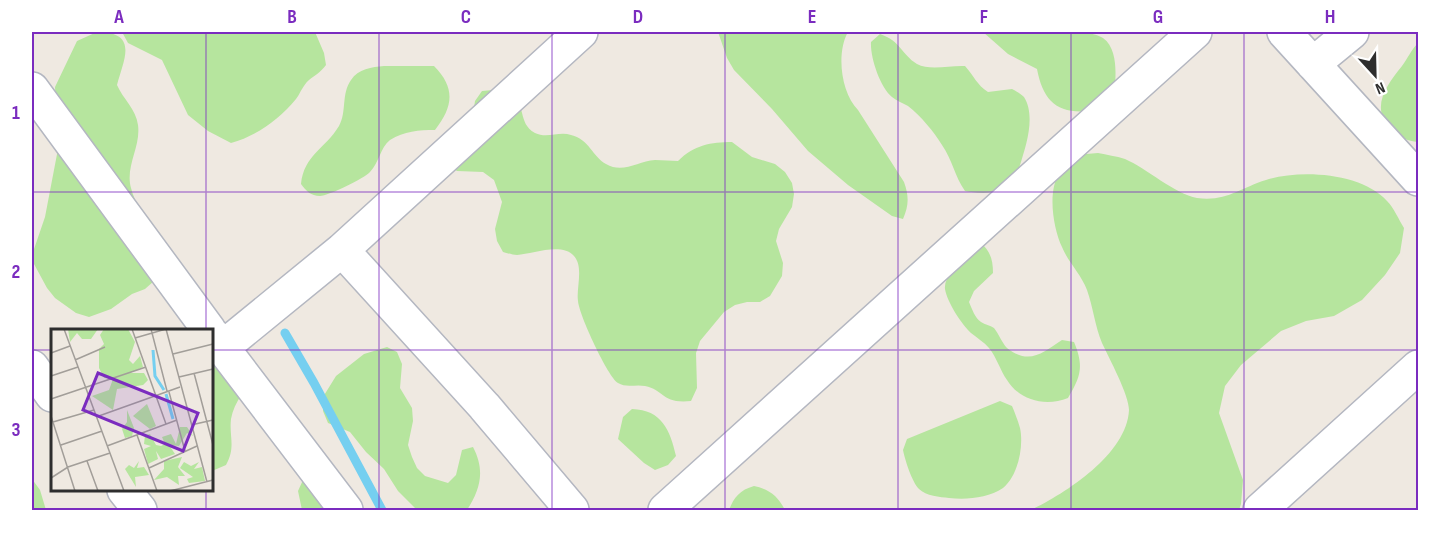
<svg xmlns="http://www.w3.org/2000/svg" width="1450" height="542" viewBox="0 0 1450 542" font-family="'Sofia Sans Condensed',sans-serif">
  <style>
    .green { fill: #b6e59e }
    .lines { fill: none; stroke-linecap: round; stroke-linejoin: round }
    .stream { stroke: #75cff0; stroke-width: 9 }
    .minor-casing { stroke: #b4b7c1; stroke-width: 36 }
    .minor { stroke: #fff; stroke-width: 33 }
    .grid { fill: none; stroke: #7b2cbf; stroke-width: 1.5; stroke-opacity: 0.55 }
    .inset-river { fill: none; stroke: #75cff0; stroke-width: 3 }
    .inset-road { fill: none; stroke: #a29e99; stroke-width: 1.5 }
    .view { fill: #7b2cbf; fill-opacity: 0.15; stroke: #7b2cbf; stroke-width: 3 }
    .inset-edge { fill: none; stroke: #2e2e2e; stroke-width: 3 }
    .neatline { fill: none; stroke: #7b2cbf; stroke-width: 2 }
    .grid-label { font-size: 20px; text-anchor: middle; font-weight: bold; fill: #7b2cbf }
  </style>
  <rect width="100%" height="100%" fill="#efe9e1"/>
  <path class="green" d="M97 32C139 32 124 59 117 85 123 99 136 109 138 125 141 147 125 166 131 188 135 204 146 219 149 235 152 250 152 266 154 281L145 289 132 294 111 309 89 317 76 313 55 298 47 288 34 264 33 252 45 217 58 149 55 87 77 41Z
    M122 32H315L324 53 326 65C320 73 315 75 309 80 303 85 300 94 296 99 279 120 256 136 231 143L208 131 188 115 162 60 128 43Z
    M718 32H848C836 53 841 93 858 110L904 182C909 196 909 205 903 219L892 216 848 185 808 151 772 109 734 70 727 58Z
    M983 32C1007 32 1085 26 1103 38 1117 48 1116 71 1115 86L1089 111C1056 114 1043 100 1037 69L1008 54Z
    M880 34C901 41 901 54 917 64 930 71 951 65 965 66 974 76 977 85 988 92L1012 89C1016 91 1021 94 1024 97 1036 116 1026 146 1020 165 1018 170 1017 178 1013 182 1003 195 979 194 965 191 955 177 952 159 942 145 934 132 921 116 908 106 903 103 897 101 892 97 880 87 870 57 871 42Z
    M1418 43V142C1407 141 1402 138 1394 131 1368 110 1386 86 1402 66 1408 58 1411 50 1418 43Z
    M384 66H434C456 88 453 107 435 130 419 130 404 131 390 140 380 148 379 163 370 172 365 178 328 196 320 196 311 196 306 191 301 184 304 155 325 149 339 126 347 112 341 94 351 80 358 69 372 67 384 66Z
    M493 90C534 98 513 120 535 133 547 139 559 131 571 135 590 140 592 156 606 164 623 174 638 161 655 160 663 160 671 161 678 161 694 145 711 142 732 142L752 157 775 164 785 172 792 183 794 194 792 207 779 229 776 241 783 263 782 276 770 296 760 302H747L735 305 724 312 700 341 696 353 697 388 691 401C661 404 665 390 645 386 636 384 626 388 618 383 608 377 579 315 578 301 576 288 584 267 574 256 562 242 532 254 517 255 513 255 507 253 503 252L497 241 495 229 502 202 494 180 483 172 457 171 446 163 473 114 475 101 482 91Z
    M1098 153C1107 155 1116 156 1125 159 1146 168 1175 194 1197 198 1226 202 1240 188 1266 180 1301 169 1362 173 1387 201 1394 208 1399 220 1404 228L1400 253 1385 275 1362 300 1334 316 1306 321 1281 331 1241 365 1225 386 1219 413 1243 480 1241 504 1239 510H1031C1066 493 1127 454 1129 410 1129 395 1109 358 1102 343 1095 326 1093 307 1087 290 1081 274 1068 262 1062 247 1053 228 1047 190 1060 172 1064 166 1070 161 1075 155Z
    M980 242C990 251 993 259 993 273L974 291 969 302C972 309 975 318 981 322 985 325 990 325 994 328 999 334 1002 343 1007 348 1030 366 1043 352 1062 340L1074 342C1084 366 1081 376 1068 398 1046 407 1020 401 1007 380 1000 370 997 358 989 348 984 342 977 338 971 333 962 325 947 302 945 289 943 274 969 253 980 242Z
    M235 346C249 352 253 358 256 373 247 387 234 402 231 419 229 437 236 447 226 465L212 471V357Z
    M387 347 397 352 402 364 400 388 412 408 413 421 408 445 412 457 417 468 425 476 448 483 456 475 462 450 473 447C485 470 481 488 467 510L416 509 398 491 384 469 366 452 350 432 328 423 323 411V397L336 376 364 354Z
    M1000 401 1012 406C1015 413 1018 421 1020 428 1024 446 1018 476 1003 488 988 498 967 500 949 498 940 497 926 496 919 489 912 482 905 460 903 450L907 439Z
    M632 409C662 410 670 430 676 456L668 465 655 470 644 463 618 439 623 417Z
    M32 479 40 490 46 510H32Z
    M303 480 352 510H302L298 491Z
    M754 486C769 489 778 496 785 510H729C734 497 740 490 754 486Z"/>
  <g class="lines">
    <path class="stream" d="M285 333 314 383 382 510"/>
    <defs>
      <path id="minor" d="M1284 32 1418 179
        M1313 64 1352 32
        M32 89 209 330
        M342 250 484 406 572 510
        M212 334 346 510
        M222 348 342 250 581 32
        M32 367 52 395
        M124 490 140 510
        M665 510 1195 32
        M1260 510 1418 367"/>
    </defs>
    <use href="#minor" class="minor-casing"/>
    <use href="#minor" class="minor"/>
  </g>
  <path class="grid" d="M206 32V330M379 32V510M552 32V510M725 32V510M898 32V510M1071 32V510M1244 32V510M32 192H1418M32 350H52M212 350H1418M206 490V510"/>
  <g transform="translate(51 329)">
    <rect width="162" height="162" fill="#efe9e1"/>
    <path d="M17 0H47L40 10H31L26 4 19 13ZM53 0H77L84 13 78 31 82 35 89 27 92 38 79 44H93L97 51 92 56 66 60 62 81 41 67 58 61 62 50 53 49 48 39V20L53 15 49 6ZM96 75 105 97 99 100 82 87ZM76 81 83 99 81 107 74 109 71 100 76 93ZM129 98H136L142 107 136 104 128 117 118 116 124 125 110 130 105 122 107 130 97 135 93 120 100 117 93 115 94 106 99 105 105 116 110 117 114 115 111 108 120 105 125 115ZM131 128 127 138 134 147H127L128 156 116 148 103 151 113 140V132ZM88 132 86 139 93 138 98 146 84 148 85 158 74 140 78 136 83 139ZM133 133 140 137 148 133 143 140 151 138 154 152 138 154 136 150 142 148 129 139Z" fill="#b6e59e"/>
    <path class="inset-river" d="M102 21 104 47 113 61M115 65 122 90"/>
    <path class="inset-road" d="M13 0 73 162M81 0 115 95M100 0 116 62M115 0 156 153M84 9 115 0M0 24 19 17M122 25 162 15M24 31 54 18M143 44 162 116M0 47 27 38M128 48 162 40M118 63 134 122M0 70 95 38M0 87 24 162M45 88 129 58M2 93 43 81M140 96 162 91M86 106 106 162M10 116 51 102M56 117 126 91M36 132 47 162M98 139 146 117M0 149 17 138 59 124M119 162 162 151"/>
    <path class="view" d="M47 44 147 84 132 122 32 81Z"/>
    <rect width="162" height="162" class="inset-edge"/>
  </g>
  <rect width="1450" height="542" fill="none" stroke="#ffffff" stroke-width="66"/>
  <g transform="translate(1375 75) rotate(158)" stroke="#ffffff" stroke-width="4.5" paint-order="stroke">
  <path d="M0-4.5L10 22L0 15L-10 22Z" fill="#2e2e2e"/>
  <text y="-9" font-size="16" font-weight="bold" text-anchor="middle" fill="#2e2e2e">N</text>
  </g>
  <rect x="33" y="33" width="1384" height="476" class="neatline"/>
  <g class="grid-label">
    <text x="119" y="23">A</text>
    <text x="292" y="23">B</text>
    <text x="466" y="23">C</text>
    <text x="638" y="23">D</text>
    <text x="812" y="23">E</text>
    <text x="984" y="23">F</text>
    <text x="1158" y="23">G</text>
    <text x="1330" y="23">H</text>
    <text x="16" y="119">1</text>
    <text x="16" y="278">2</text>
    <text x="16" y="436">3</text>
  </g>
</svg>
